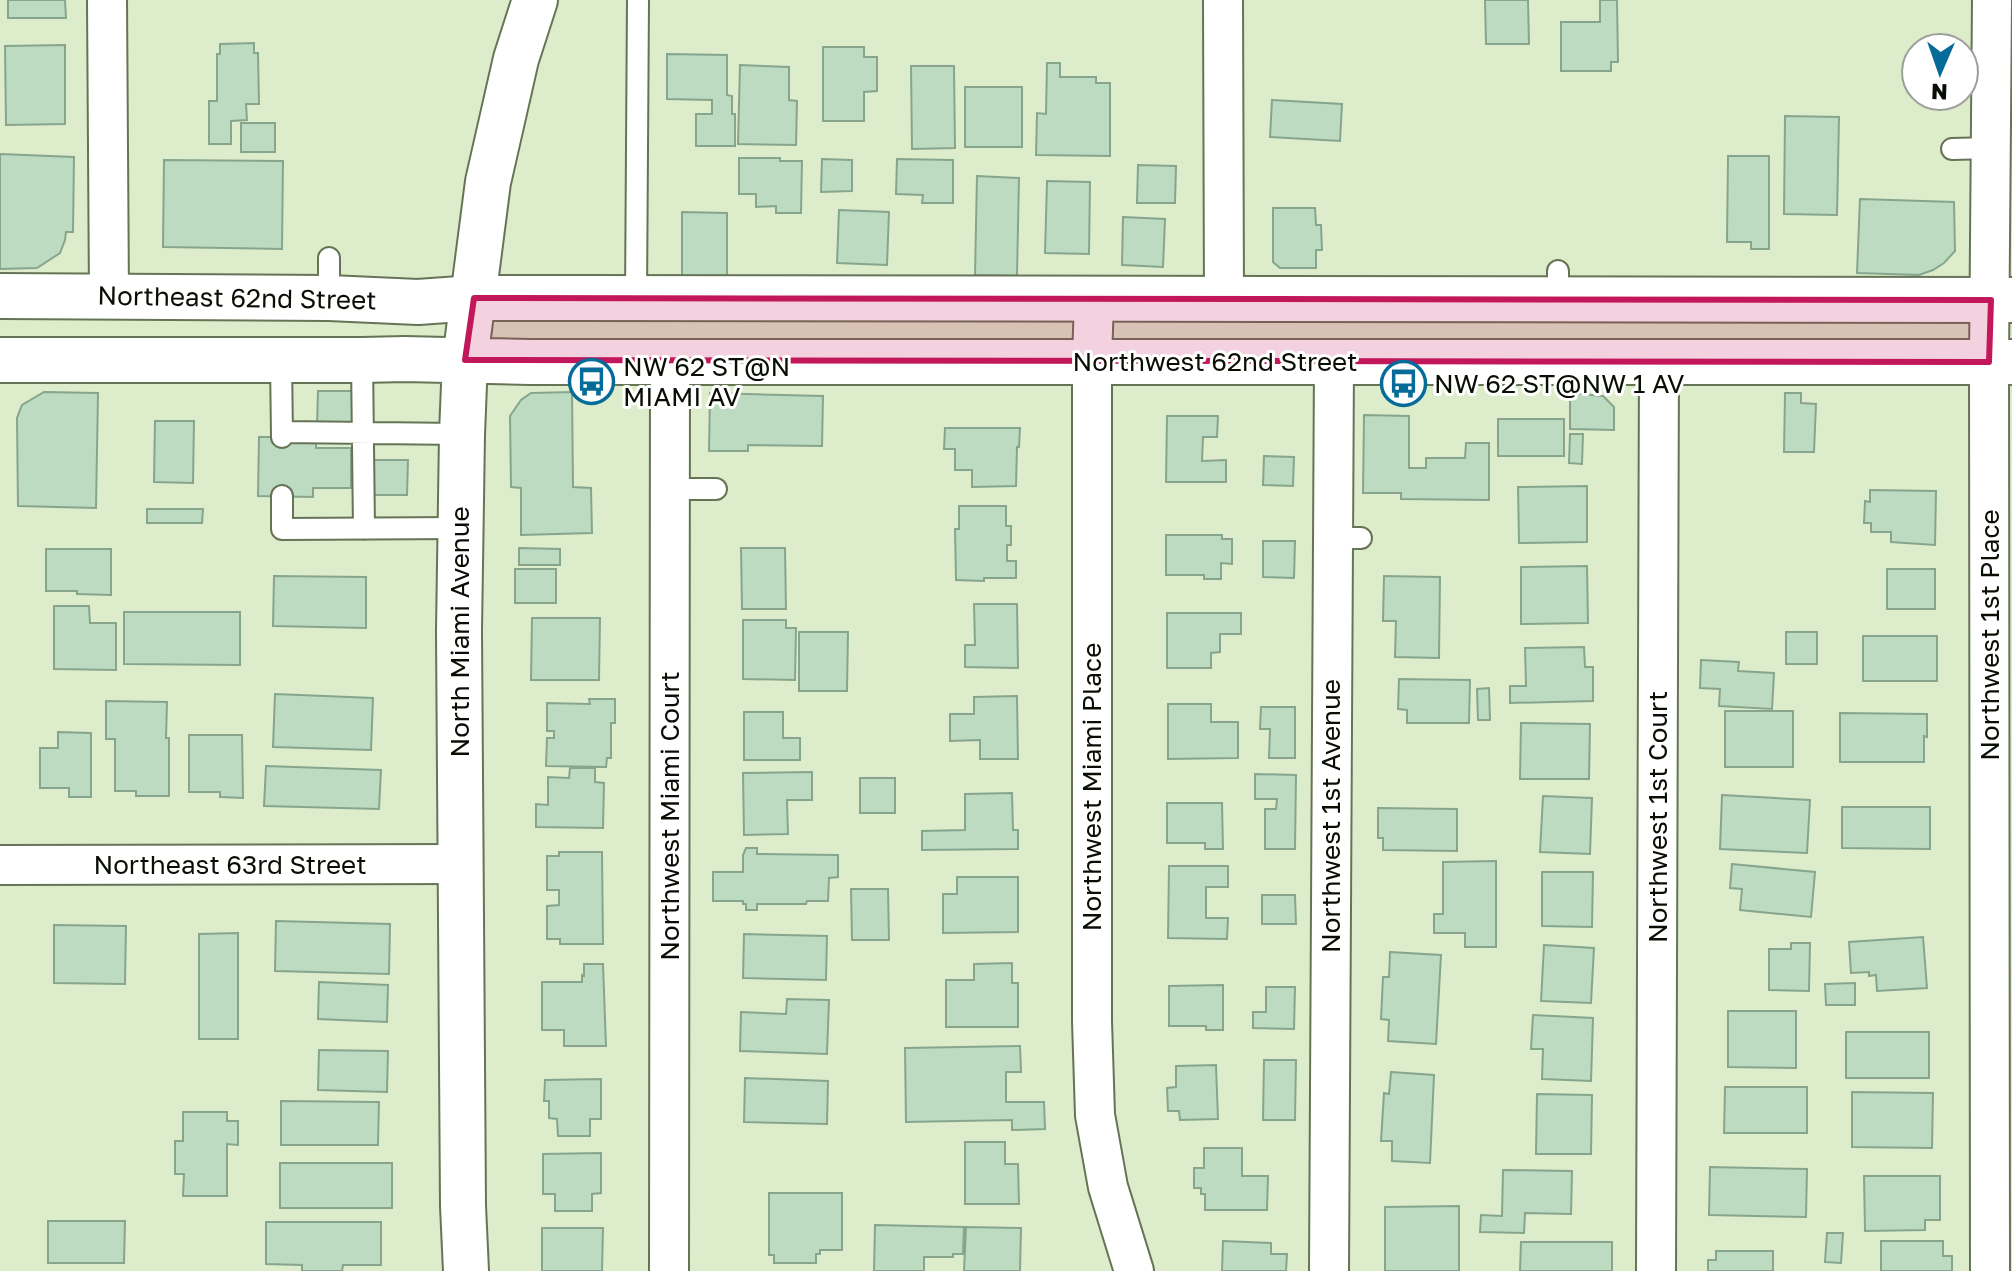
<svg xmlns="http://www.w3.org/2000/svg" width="2012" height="1271" viewBox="0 0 2012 1271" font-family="'Golos Text',sans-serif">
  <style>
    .building { fill: #bcdbc1; stroke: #87a58d; stroke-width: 2 }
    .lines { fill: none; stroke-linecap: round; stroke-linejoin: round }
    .lane-casing { stroke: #667456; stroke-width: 24 }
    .street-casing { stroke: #667456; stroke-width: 42 }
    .secondary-casing { stroke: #667456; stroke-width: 48 }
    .lane { stroke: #fff; stroke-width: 20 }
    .street { stroke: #fff; stroke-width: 38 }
    .secondary { stroke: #fff; stroke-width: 44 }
    .marked { fill: #c2185b; fill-opacity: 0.2; stroke: #c2185b; stroke-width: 6; stroke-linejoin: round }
    .labels { text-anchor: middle; stroke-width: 6; stroke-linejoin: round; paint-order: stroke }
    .street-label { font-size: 26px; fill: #090e04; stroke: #fff }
    .poi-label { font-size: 26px; fill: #090e04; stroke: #fff; text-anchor: start }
  </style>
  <rect width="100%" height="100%" fill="#ddedcc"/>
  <path class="building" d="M8 0H65L66 18H8Z
    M1485 0H1528L1529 44H1486Z
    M1600 0H1617L1618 62H1611V71H1561V22H1600Z
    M254 43V53H258L259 104H246L247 120 231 121V144H209V101H217V54H220V44Z
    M65 45V124L6 125 5 46Z
    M823 47H864V57H877V91L864 92V121H823Z
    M667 54 727 55V95L732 96V114H735V146H696V114H712V100L667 99Z
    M1047 63H1060V77H1096V83H1110V156L1036 155 1037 113 1046 114Z
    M740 65 789 67V100L797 101 796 145 738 144Z
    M911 66H954L955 148 912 149Z
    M965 87H1022V147H965Z
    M1272 100 1342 104 1340 141 1270 137Z
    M1785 116 1839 117 1837 215 1784 214Z
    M241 123H275V152H241Z
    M0 154 74 157 73 232H66L65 240 60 253 37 268 0 269Z
    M1728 156H1769V249H1751V242H1727Z
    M739 158H780V161H802L801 213H776V206L756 207V194H739Z
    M822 159 852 160V191L821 192Z
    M897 159 953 160V203H922L923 195 896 194Z
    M164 160 283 161 282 249 163 247Z
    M1138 165 1176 166 1175 203H1137Z
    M977 176 1019 178 1017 276 975 275Z
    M1047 181 1090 182 1089 254 1045 253Z
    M1860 199 1954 202 1955 251 1944 263 1933 270 1919 275 1857 273Z
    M1273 208H1315L1316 225H1321L1322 250H1316V268H1280L1273 262Z
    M839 210 889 212 887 265 837 263Z
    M682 212 727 213V276H682Z
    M1123 217 1165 219 1163 267 1122 265Z
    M318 391H354V426L317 425Z
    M44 392 98 393 96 508 18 506 17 418 22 405Z
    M572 392 573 487 591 488 592 533 521 535V488L511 487 510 416 521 400 531 393Z
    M710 393 823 396 822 446 748 445V451H709Z
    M1570 393 1603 396 1614 407V430L1570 429Z
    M1785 393H1801V403L1816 404 1814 452H1784Z
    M1364 415 1409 416V468H1426V458H1465L1466 443H1489V500L1401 499V493H1363Z
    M1167 416H1218L1217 437H1203L1202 461 1226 460V482H1166Z
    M1498 419H1564V456H1498Z
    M155 421H194L193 483 154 482Z
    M945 428H1020L1019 447H1017L1016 486 972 487V470H955V449H944Z
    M1570 434H1583L1582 464 1569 463Z
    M259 437H316V448H351V488H313V497L258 496Z
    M1264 456 1294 457 1293 486 1263 485Z
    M373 460H408L407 495H373Z
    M1587 486V542L1519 543 1518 487Z
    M1870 490 1936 491 1935 545 1891 542V532H1871V523H1864L1865 501 1870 502Z
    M959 506H1006V526H1011V545H1007V561H1016V578H984V581L956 580 955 529H959Z
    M147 509H203L202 523H147Z
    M1166 535H1222V539H1232V564L1221 563V579H1204V575H1166Z
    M1263 541H1295L1294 578 1263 577Z
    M519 548 560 549V565H519Z
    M741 548H785L786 609H742Z
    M46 549H111V595L77 594V591H46Z
    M1587 566 1588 623 1521 624V567Z
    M515 569H556V603H515Z
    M1887 569H1935V609H1887Z
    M274 576 366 577V628L273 626Z
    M1384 576 1440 577 1439 658 1395 657 1396 621H1383Z
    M974 604H1017L1018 668 965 667V645H975Z
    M54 606H89L90 623H116V670L54 669Z
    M124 612H240V665L124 664Z
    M1167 613H1241V634H1220V652L1211 653V668H1167Z
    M532 618H600L599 680H531Z
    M743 620H786V628H796L795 680 743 679Z
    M799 632H848L847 691H799Z
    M1786 632H1817V664H1786Z
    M1863 636H1937V681H1863Z
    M1584 647 1585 667H1593V701L1510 703V686H1526L1525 648Z
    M1701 660 1739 662 1738 671 1774 673 1772 709 1719 706 1720 689 1700 688Z
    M1399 679 1470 680 1469 723H1407V710L1398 709Z
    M1489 688 1490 720H1478L1477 689Z
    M275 694 373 698 371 750 273 747Z
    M1017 696 1018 759H980V740L950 741V714H974V697Z
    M589 699H615V723H611V758H607L606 767 546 766 547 738H554V731H547V703L590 704Z
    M106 701 167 702 166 738H169V796H136V791H115V739H106Z
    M1168 704H1211V722H1238V758L1168 759Z
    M1261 707H1295V758H1269L1270 729H1260Z
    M1725 711H1793V767H1725Z
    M744 712H783V738H800V760H744Z
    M1840 713 1927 714V737L1924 736V762H1840Z
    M1521 723 1590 724 1589 779H1520Z
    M58 732 91 733V797H69V788H40V748H58Z
    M189 735H242L243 798 220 797V792H189Z
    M266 766 381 770 379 809 264 806Z
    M570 768H595V782L604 783 603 828 536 827V804L548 805V777L569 778Z
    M812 772V800H787L788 834 744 835 743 773Z
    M1255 774 1296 775 1295 849H1265V809H1276L1277 799H1255Z
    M860 778H895V813H860Z
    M1012 793 1013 830H1018V849L922 850V831L965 830V794Z
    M1722 795 1810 800 1807 853 1720 849Z
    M1543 796 1592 798 1590 854 1540 852Z
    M1167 803H1222L1223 849H1205V843H1167Z
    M1842 807H1930V849L1842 848Z
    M1378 808 1457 809V851L1383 850V838H1378Z
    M746 848H757V854L838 855V877L829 878 828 901H807L806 904H757V910H746V904H743V901H713V872H743V855Z
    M559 852H602L603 944H560V939H547V906L559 905V890H547V856H559Z
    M1496 861V947H1465V933H1434V914H1443V862Z
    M1732 864 1815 872 1811 917 1740 910 1742 889 1730 888Z
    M1169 866H1228V887H1206V918H1228L1227 939 1168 938Z
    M1542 872H1593L1592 927 1542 926Z
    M957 877H1018V932L943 933V894H957Z
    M851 889H888L889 940H852Z
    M1262 895H1295L1296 924H1262Z
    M276 921 390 924 389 974 275 971Z
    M54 925 126 926 125 984 54 983Z
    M238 933V1039H199V934Z
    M744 934 827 936 826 980 743 978Z
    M1923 937 1927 988 1877 991 1876 975 1869 976V972L1851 973 1849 942Z
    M1791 943H1810L1809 991 1769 990V949H1791Z
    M1544 945 1594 948 1591 1003 1541 1001Z
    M1390 952 1441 955 1436 1044 1388 1041 1389 1020 1381 1019 1383 977H1389Z
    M1012 963V983H1018V1027H946V980H974V964Z
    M584 964H603L606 1046H564V1030H542V982H582V975L584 976Z
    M319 982 388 985 387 1022 318 1019Z
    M1855 983V1005H1826L1825 984Z
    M1223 985V1030H1206V1026H1169V986Z
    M1266 987H1295L1294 1029 1253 1028V1012H1266Z
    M787 999 829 1000 827 1054 740 1051 741 1012 786 1014Z
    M1728 1011H1796V1068L1728 1067Z
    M1533 1015 1593 1018 1591 1081 1542 1079 1543 1049H1531Z
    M1846 1032H1929V1078H1846Z
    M1020 1046 1021 1072H1006V1102H1044L1045 1129 1012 1130V1120L906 1122 905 1048Z
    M319 1050 388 1051 387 1092 318 1090Z
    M1264 1060H1296L1295 1120H1263Z
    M1216 1065 1218 1119 1180 1120 1179 1111H1168L1167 1088 1176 1087V1066Z
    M1391 1072 1434 1075 1430 1163 1392 1161V1141H1381L1384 1093 1389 1094Z
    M745 1078 828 1081 827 1124 744 1122Z
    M601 1079V1119H590V1136H558L557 1119 549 1118V1101H544L545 1080Z
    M1725 1087H1807V1133H1724Z
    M1852 1092 1933 1093 1932 1148 1852 1147Z
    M1537 1094 1592 1095 1591 1154H1536Z
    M281 1101 379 1102 378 1145H281Z
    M183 1112H227V1121H238V1145L227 1144V1196H183L184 1174H175V1141H183Z
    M965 1142H1005V1164H1018L1019 1204H965Z
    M1204 1148H1242V1176H1268L1267 1210H1205V1194H1201V1188H1194V1168H1204Z
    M601 1153V1193L592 1194V1211H555V1194H543V1154Z
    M280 1163H392V1208H280Z
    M1710 1167 1807 1169 1806 1217 1709 1215Z
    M1503 1170 1572 1171 1571 1214 1525 1213 1524 1233 1480 1232 1481 1215 1502 1216Z
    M1864 1176H1940V1220H1925V1230L1865 1231Z
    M769 1193H842V1250H820V1254H816V1263H774V1255H769Z
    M1459 1206V1271H1385V1207Z
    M48 1221H125L124 1263H48Z
    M266 1222H381V1265H343L342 1271H302V1265L266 1264Z
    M875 1225 964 1227 963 1254H953V1257H924V1271H874Z
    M966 1227 1021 1228 1020 1271H964Z
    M542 1228H603L602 1271H542Z
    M1827 1233H1843L1841 1263 1825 1262Z
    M1223 1241 1271 1243V1254H1287L1286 1271H1222Z
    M1881 1241H1943V1256H1952V1271H1881Z
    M1521 1242H1612V1271H1520Z
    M1716 1251H1773V1271H1708V1260H1716Z"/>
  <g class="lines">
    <defs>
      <path id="lane" d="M1952 149 1992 148
        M329 258V298
        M636 299 638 0
        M1558 300V271
        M281 360 282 437
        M362 360 364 529
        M282 432 462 434
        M670 489H716
        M282 496V529L460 528
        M1333 538H1361"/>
      <path id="street" d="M107 0 109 297
        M1223 0 1224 299
        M1094 299 1092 361V1021L1095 1115 1108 1187 1134 1271
        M0 865 461 864
        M669 1271 670 362
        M1329 1271 1334 362
        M1656 1271 1659 362
        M1990 1271 1989 362 1992 0"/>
      <path id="secondary" d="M0 296 329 298 418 302 474 298H577L2012 300
        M0 360H362L405 359 531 362H2012
        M466 1271 463 1206 459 631 462 434 465 360 488 182 516 59 535 0"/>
    </defs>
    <use href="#lane" class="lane-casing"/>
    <use href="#street" class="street-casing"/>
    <use href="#secondary" class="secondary-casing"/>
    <use href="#lane" class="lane"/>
    <use href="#street" class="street"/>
    <use href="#secondary" class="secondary"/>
  </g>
  <path class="marked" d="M474 298 1991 300 1989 362 465 360Z"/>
  <defs>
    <symbol id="bus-ring" viewBox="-11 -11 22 22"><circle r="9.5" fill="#fff" stroke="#056b99" stroke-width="1.5"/><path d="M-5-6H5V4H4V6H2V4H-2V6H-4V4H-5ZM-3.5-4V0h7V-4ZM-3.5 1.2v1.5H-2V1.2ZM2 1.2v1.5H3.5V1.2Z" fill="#056b99"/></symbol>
  </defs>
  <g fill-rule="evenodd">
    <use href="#bus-ring" x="566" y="356" width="51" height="51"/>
    <use href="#bus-ring" x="1378" y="358" width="51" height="51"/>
  </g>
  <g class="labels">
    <g class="street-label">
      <text transform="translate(237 298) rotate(1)" y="9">Northeast 62nd Street</text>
      <text x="1215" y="371">Northwest 62nd Street</text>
      <text transform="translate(460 632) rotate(-90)" y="9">North Miami Avenue</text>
      <text transform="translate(1990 635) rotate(-90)" y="9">Northwest 1st Place</text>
      <text transform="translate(1092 787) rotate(-90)" y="9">Northwest Miami Place</text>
      <text transform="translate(670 816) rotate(-90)" y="9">Northwest Miami Court</text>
      <text transform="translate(1331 816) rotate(-90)" y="9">Northwest 1st Avenue</text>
      <text transform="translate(1658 817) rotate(-90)" y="9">Northwest 1st Court</text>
      <text x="230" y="874">Northeast 63rd Street</text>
    </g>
    <g class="poi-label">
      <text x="623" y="376">NW 62 ST@N<tspan x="623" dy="30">MIAMI AV</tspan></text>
      <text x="1434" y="393">NW 62 ST@NW 1 AV</text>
    </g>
  </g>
  <g transform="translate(1940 72) rotate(182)"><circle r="38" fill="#ffffff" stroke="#9d9f9b" stroke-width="2"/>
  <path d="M0-6L14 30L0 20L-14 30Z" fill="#056b99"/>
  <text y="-12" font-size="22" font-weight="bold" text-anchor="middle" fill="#090e04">N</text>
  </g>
</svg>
